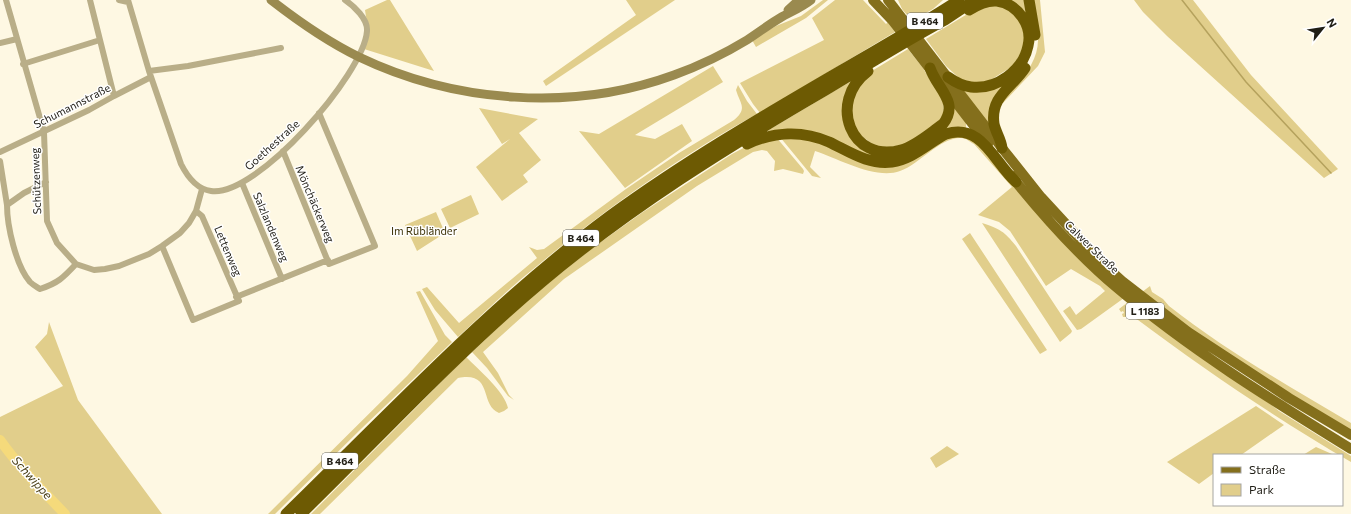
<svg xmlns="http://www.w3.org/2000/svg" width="1351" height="514" viewBox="0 0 1351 514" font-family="Commissioner,sans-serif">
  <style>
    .green { fill: #e1ce8b }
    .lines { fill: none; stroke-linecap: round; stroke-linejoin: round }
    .stream { stroke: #b5a25d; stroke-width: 1.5 }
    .river { stroke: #f5da7b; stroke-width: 10 }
    .street { stroke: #b9ae88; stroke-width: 6 }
    .secondary { stroke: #9a8a4f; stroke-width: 9 }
    .primary { stroke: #846f1c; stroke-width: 10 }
    .highway { stroke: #6d5a03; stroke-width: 11 }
    .labels { text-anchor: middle; stroke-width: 3; stroke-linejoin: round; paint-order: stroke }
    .shield { fill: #fff; stroke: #63625c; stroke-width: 1 }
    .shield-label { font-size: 10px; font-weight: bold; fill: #201e16 }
    .street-label { font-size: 11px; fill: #201e16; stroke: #fff }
    .park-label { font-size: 11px; fill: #3e3308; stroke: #fff }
    .water-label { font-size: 12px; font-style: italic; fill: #463b12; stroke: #fff }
  </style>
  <rect width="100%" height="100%" fill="#fef8e3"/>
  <path class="green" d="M387 0H390L434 71 364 49 368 30 365 10Z
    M626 0H675L546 86 543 81 636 15Z
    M823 0H828L806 18 756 47 752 40 776 26 801 16Z
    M835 0H863L886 24 888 22 895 32 760 113 753 104 740 83 824 40 812 18Z
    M898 0H943L933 9 912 21 902 9Z
    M1005 0H1027C1030 16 1036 35 1031 52 1022 82 987 88 993 125L991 128 963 90C968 89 973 91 979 91 988 90 997 86 1005 82 1038 63 1042 17 1005 0Z
    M1033 0H1040L1045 52 1038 66 1003 103 1001 102C1016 84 1038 66 1038 40 1039 26 1035 13 1033 0Z
    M1134 0H1193L1251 75 1338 169 1324 178 1167 36 1143 12Z
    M986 4 1008 7 1023 26 1025 46 1013 66 992 79 986 82 970 83 959 78 946 66 926 39 979 7Z
    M908 49 923 68 930 80 943 96 944 117 913 143 879 149 855 131 849 103 867 74Z
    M713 66 723 82 635 135 655 139 682 124 692 141 625 188 579 131 599 134Z
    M853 80 845 123 883 155 944 127 951 103 966 122V130L887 159 767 131Z
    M738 85 747 101 757 114C680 156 604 210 537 266 509 288 484 313 458 337L435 310 422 289 427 287 459 323 537 258 529 247 537 250 544 249 626 189 679 153 734 120C748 108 740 104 736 90Z
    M479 108 538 119 519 133 541 160 523 175 528 182 502 201 476 167 510 139 502 144Z
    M950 136 973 138 1124 298 1081 329 1077 330 1063 311 1070 306 1076 315 1105 291 1100 286 1071 269 1046 286 1010 231 999 222 978 215 1012 187 974 144C970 142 966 138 961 138 940 137 920 164 900 171 876 180 839 159 815 151L810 167 821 178 812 176 780 137 813 139 865 162Z
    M776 137 803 169 804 171 803 174 783 169 774 171 775 161 767 151 762 150 753 152 697 186 564 279 483 352 498 373 509 395 514 400 508 396 487 368 472 352 524 303 550 282 591 249 643 212 732 154 751 144Z
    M471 195 479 214 450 228 441 209Z
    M436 212 445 233 417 251 405 225Z
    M982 223C1000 229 1004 231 1016 246L1072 331 1071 333 1060 342Z
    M970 233 1047 350 1040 354 962 239Z
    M1150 286 1152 292 1163 299 1169 306C1226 351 1289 386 1351 423V431L1270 383 1181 323 1142 292Z
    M420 291 445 335 452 342 362 428 275 514H268L407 376 438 341 416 292Z
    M1128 302 1268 402 1279 411 1351 456V462C1279 420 1206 371 1138 320L1131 317H1123L1122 314 1124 313 1123 311 1121 312 1119 309Z
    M49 322 78 400 162 514H0V417L63 386 35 347 47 334Z
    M466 357C478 369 505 392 508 408L504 411 499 413C479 405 494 371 458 378L320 514H311Z
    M1256 406 1284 425 1241 455H1214V473L1199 484 1167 462Z
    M947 446 959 454 936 468 930 458Z
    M1316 447 1332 454 1303 455Z"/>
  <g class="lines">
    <path class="stream" d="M1182 0 1246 82 1331 173"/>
    <path class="river" d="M0 440C19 467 42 490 65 514"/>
    <path class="street" d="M6 0 44 132 47 221 57 243 76 264 94 270 105 269 119 266 149 254 162 246 180 233 189 223 196 211 202 189
      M90 0 114 96
      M119 0 128 2
      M128 0 149 71 181 164C187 176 196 189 211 191 256 198 364 74 367 31 368 19 354 6 345 0
      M0 43 17 39
      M23 64 100 40
      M149 71 188 66 281 48
      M283 151 329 264 375 246 319 113
      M0 152 89 110 114 96 151 77
      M0 161 7 205
      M46 182 24 193 7 205C7 226 16 266 30 282 33 285 37 287 40 289 58 283 63 278 76 264
      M242 183 282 279
      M162 246 193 320 239 301 202 216 196 211
      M236 297 328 260"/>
    <path class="secondary" d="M271 0C298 21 328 42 359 57 455 103 573 112 674 75 699 66 724 54 747 40 758 33 768 25 780 18 790 12 801 8 811 0
      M788 10 799 0"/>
    <path class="primary" d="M873 0 892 20 988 144
      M888 0 1002 148 1041 197 1101 262 1122 281 1188 332 1289 398 1351 435
      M1012 176 1016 182C1047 220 1079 256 1116 287 1189 349 1270 399 1351 449"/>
    <path class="highway" d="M1029 0 1035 35
      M868 71C827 102 851 164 901 150 916 146 930 133 943 124 960 102 937 89 930 68
      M948 77C955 82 962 86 971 87 996 90 1023 71 1028 46 1033 26 1018 4 997 1 987 0 977 5 969 10
      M747 144C773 132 802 130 829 142 850 152 868 165 892 162 913 159 927 144 946 134 982 123 993 161 1016 182
      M1002 148C1001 139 996 133 994 124 990 96 1012 88 1025 68
      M286 514C392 411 491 304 610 216 684 162 763 116 842 70 881 47 921 25 959 0
      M301 514C381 436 457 353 543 281 630 208 726 148 824 91 864 67 904 42 945 20L975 0"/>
  </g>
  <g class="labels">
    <g class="shield">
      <rect x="907" y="13" width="36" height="16" rx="3"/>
      <rect x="563" y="230" width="36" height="16" rx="3"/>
      <rect x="1126" y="303" width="38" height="16" rx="3"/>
      <rect x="322" y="453" width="36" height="16" rx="3"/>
    </g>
    <g class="shield-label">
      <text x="925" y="25">B 464</text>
      <text x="581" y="242">B 464</text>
      <text x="1145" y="315">L 1183</text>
      <text x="340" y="465">B 464</text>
    </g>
    <g class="street-label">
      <text transform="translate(72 106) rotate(-27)" y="4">Schumannstraße</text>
      <text transform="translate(272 145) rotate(-42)" y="4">Goethestraße</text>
      <text transform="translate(36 181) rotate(-92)" y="4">Schützenweg</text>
      <text transform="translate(315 204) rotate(67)" y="4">Mönchäckerweg</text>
      <text transform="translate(271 227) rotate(67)" y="4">Salzlandenweg</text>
      <text transform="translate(1092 247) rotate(44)" y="4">Calwer Straße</text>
      <text transform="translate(228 251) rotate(67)" y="4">Lettenweg</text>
    </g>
    <g class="park-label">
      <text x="424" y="235">Im Rübländer</text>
    </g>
    <g class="water-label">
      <text transform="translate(32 478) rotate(48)" y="4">Schwippe</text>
    </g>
  </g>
  <rect x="1213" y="454" width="130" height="52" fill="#ffffff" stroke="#a6a5a2"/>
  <rect x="1221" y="467" width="20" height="6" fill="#846f1c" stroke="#a6a5a2"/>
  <text x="1249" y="474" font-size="12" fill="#201e16">Straße</text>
  <rect x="1221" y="484" width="20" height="12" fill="#e1ce8b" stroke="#a6a5a2"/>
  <text x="1249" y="494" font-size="12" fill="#201e16">Park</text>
  <g transform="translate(1323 28) rotate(60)" stroke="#ffffff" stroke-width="3" paint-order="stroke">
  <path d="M0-3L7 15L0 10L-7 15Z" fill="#201e16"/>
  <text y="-6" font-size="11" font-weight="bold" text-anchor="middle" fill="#201e16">N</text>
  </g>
</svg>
